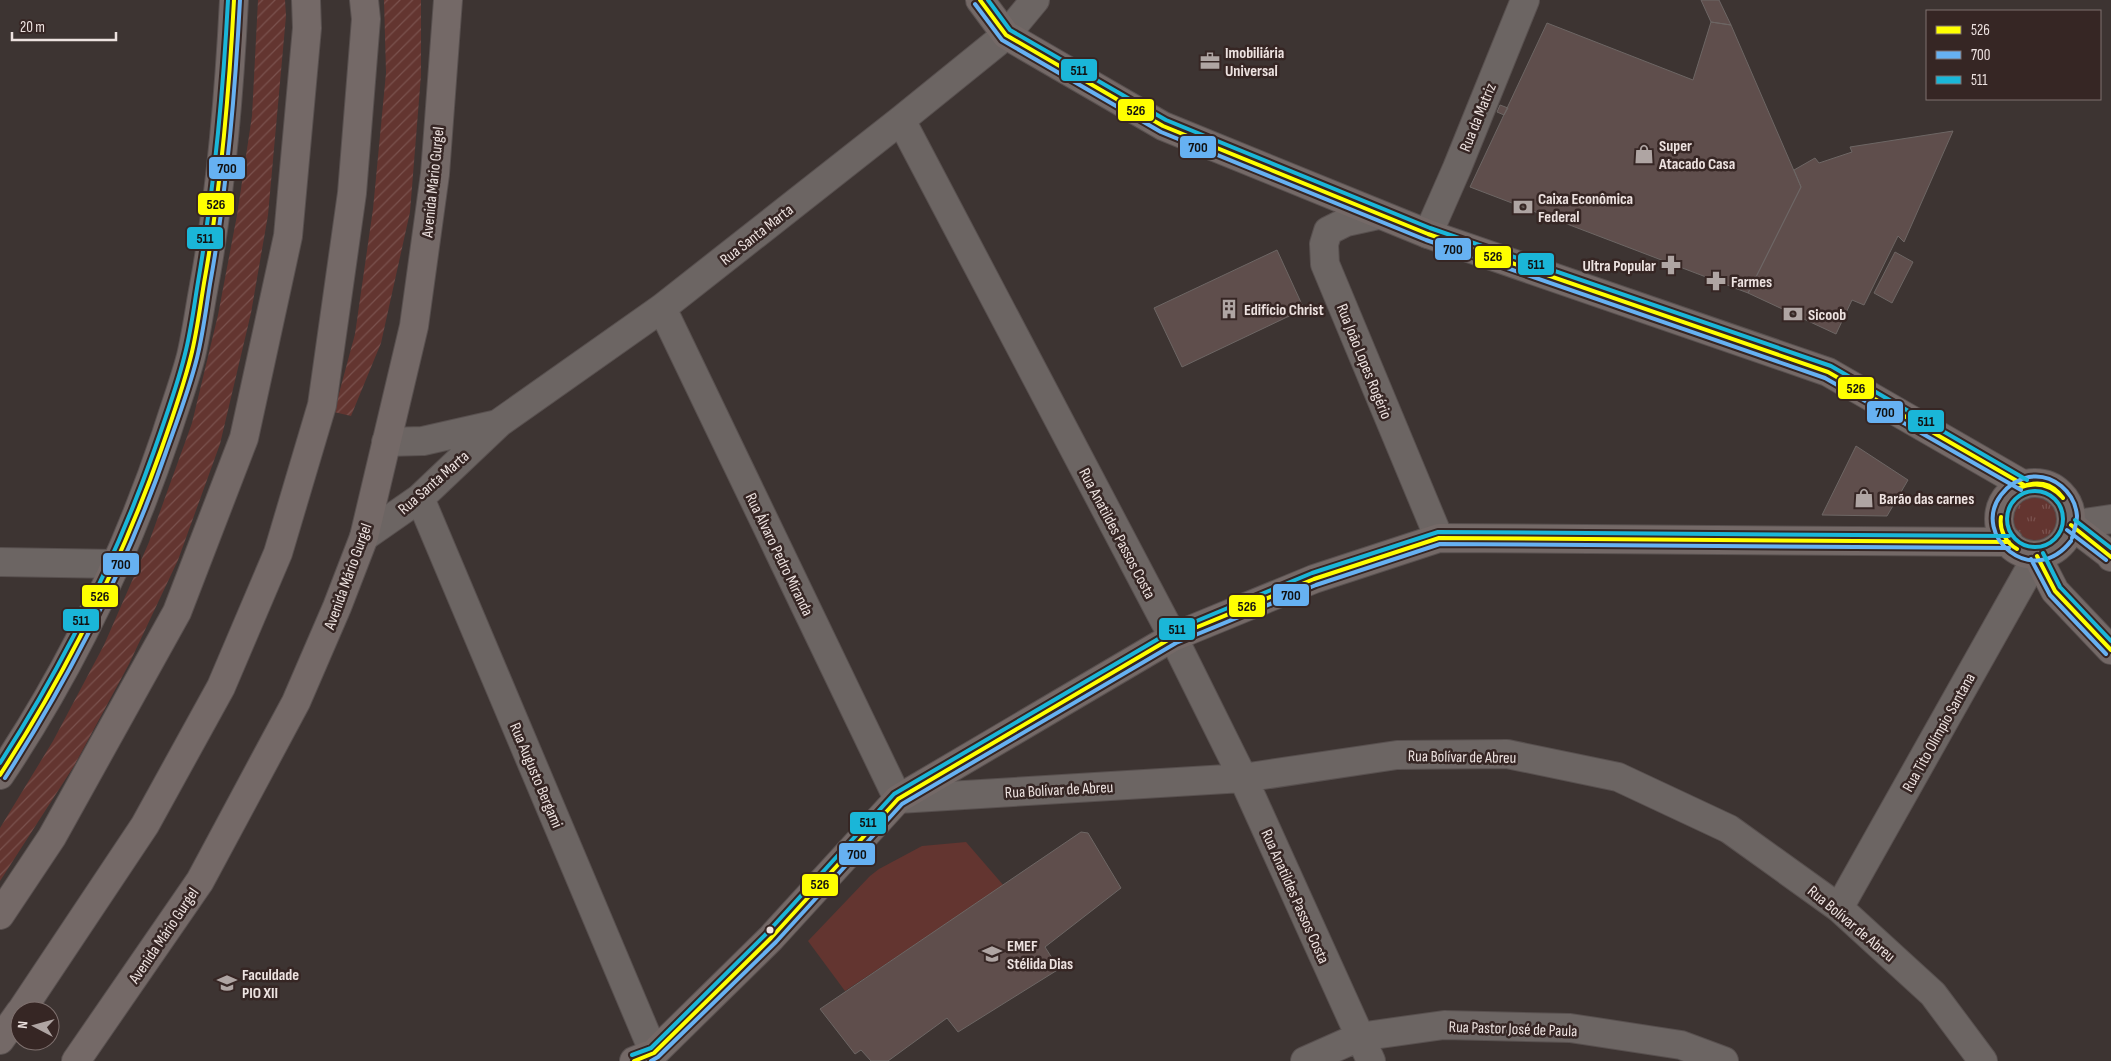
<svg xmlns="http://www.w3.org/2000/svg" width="2111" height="1061" viewBox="0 0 2111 1061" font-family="'Sofia Sans Condensed',sans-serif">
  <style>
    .grass { fill: #633530 }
    .park { fill: url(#park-tufts) }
    .garden { fill: url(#garden-furrows) }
    .building { fill: #5f4e4c; stroke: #6d6664 }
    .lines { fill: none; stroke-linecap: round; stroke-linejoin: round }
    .minor-casing { stroke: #58504f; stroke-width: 30 }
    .major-casing { stroke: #58504f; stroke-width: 30 }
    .minor { stroke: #6c6563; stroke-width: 28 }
    .major { stroke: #746967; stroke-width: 28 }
    .bus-1-casing { stroke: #362624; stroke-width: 8 }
    .bus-2-casing { stroke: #362624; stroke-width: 8 }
    .bus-3-casing { stroke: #362624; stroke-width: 8 }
    .bus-1 { stroke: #ff0; stroke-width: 4 }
    .bus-2 { stroke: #66b1f2; stroke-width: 4 }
    .bus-3 { stroke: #1ab6d8; stroke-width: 4 }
    .bus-dot { fill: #ede2e0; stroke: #362624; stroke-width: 2 }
    .labels { text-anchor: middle; stroke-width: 5; stroke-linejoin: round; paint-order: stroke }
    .poi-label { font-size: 16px; font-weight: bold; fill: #ede2e0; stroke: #362624; text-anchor: start }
    .street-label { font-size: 16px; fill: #ede2e0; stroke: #362624 }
    .line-badge { stroke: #362624; stroke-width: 2 }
    .pale-badge-label { font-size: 14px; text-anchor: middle; font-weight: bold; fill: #111 }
  </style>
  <defs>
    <pattern id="park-tufts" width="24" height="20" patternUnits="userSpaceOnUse" patternTransform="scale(1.25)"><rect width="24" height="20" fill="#633530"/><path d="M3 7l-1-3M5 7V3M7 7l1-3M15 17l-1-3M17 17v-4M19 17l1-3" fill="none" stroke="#7a524e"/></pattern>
    <pattern id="garden-furrows" width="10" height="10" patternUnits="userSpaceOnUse" patternTransform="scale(1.25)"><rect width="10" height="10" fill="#633530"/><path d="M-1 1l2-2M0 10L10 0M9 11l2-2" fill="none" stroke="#7a524e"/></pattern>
  </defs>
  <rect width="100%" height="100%" fill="#3d3432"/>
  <path class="grass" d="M966 842 1004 886 845 991 808 941 870 876 879 869 922 846Z"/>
  <path class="park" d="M2041 483C2083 496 2079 553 2035 553 2024 553 2019 551 2012 543 2009 539 2004 535 2002 531 1997 520 2001 499 2012 493 2020 488 2032 486 2041 483Z"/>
  <path class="garden" d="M258 0H285L286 16 268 215 251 313 220 444 178 560 129 664 74 766 0 881V828L53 741 104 645 149 542 192 423 218 315 237 215 252 116Z
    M384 0H421V75L410 212 381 343 351 416 334 412 355 334 373 209 386 73Z"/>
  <path class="building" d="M1701 0H1719L1731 25 1711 22Z
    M1711 22 1731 25 1801 187 1748 293 1470 187 1547 23 1693 80Z
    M1500 105 1508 108 1504 115 1497 112Z
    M1953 131 1904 242 1898 236 1864 305 1852 300 1836 334 1748 293 1801 187 1794 170 1815 158 1819 163 1852 152 1850 147Z
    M1277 250 1304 309 1182 367 1154 308Z
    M1895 252 1913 262 1892 303 1874 293Z
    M1856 446 1908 480 1887 516 1822 515Z
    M1081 832 1088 833 1121 888 1045 947 1059 969 958 1032 947 1018 888 1061H871L861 1050 855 1054 820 1009Z"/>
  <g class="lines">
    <defs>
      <path id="minor" d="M901 120 1173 637 1243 778 1371 1061
        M1378 215 1346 222 1328 231 1324 244 1325 264 1439 538
        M1428 234 1457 168 1525 0
        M662 308 898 799 1243 778 1397 755 1507 754 1618 777 1729 829 1839 908 1933 994 1983 1061
        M386 442 423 441 498 424
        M420 498 654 1053
        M2071 525 2111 519
        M364 537 420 498 499 423 662 308 901 120 1006 35 1035 0
        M0 562 116 564
        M1839 908 2037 556
        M1305 1061 1359 1037 1444 1025 1570 1028 1681 1045 1724 1061"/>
      <path id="major" d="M980 0 1006 35 1163 126 1428 234 1828 372 2024 485
        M1999 519a36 36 0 1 1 72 0a36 36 0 1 1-72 0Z
        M2071 525 2109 554 2111 557
        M2037 556 2055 591 2111 650
        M0 775C70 670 126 554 166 435 174 409 184 383 191 356 196 335 199 313 203 291 221 195 229 98 234 0
        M0 915 52 837 177 612 244 438 288 236 307 28 306 0
        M21 1011 145 825 221 687 278 553 322 405 352 193 366 19 364 0
        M0 1040 20 1012
        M76 1061 200 881 296 702 337 607 364 537 414 326 435 174 448 0
        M634 1061 654 1053 771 938 898 799 1173 637 1314 579 1439 538 2009 542"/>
    </defs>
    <use href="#minor" class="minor-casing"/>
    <use href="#major" class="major-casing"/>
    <use href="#minor" class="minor"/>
    <use href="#major" class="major"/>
    <defs>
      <path id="bus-1" d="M980 0 1006 35 1163 126 1428 234 1828 372 2024 485
        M2019 488C2036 480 2052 482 2063 498
        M2019 488C2036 481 2051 485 2063 498
        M2001 517C1999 530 2006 543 2017 549
        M2071 525 2111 557
        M2037 556 2055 591 2111 650
        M0 775C66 673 120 565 161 450 172 419 183 388 191 356 197 332 200 307 204 283 221 189 229 95 234 0
        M634 1061 654 1053 771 938 898 799 1173 637 1314 579 1439 538 2009 542"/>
      <path id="bus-2" d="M975 4 1002 40 1161 132 1426 240 1825 378 2021 490
        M2067 530 2106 560
        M2071 541C2033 590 1970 536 2001 495 2008 486 2018 479 2029 477 2053 473 2075 492 2077 516 2077 523 2074 531 2072 538
        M2031 559 2050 595 2106 654
        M5 778C71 675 126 568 166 452 177 421 189 390 197 358 203 334 206 309 210 284 227 190 235 96 240 0
        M651 1061 658 1057 776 942 902 804 1176 643 1316 585 1440 544 2009 548"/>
      <path id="bus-3" d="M988 0 1010 30 1166 120 1430 228 1831 366 2027 480
        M2007 519a28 28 0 1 1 56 0a28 28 0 1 1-56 0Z
        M2075 520 2111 548
        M2043 553 2060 587 2111 641
        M0 763C63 665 115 561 154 451 165 419 177 387 185 354 191 331 194 306 198 282 214 189 223 95 228 0
        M632 1055 651 1048 766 934 894 794 1170 632 1312 573 1438 532 2009 536"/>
    </defs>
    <use href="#bus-1" class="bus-1-casing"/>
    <use href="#bus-2" class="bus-2-casing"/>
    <use href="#bus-3" class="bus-3-casing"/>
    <use href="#bus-1" class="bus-1"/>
    <use href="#bus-2" class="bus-2"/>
    <use href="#bus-3" class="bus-3"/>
  </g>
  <defs>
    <symbol id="office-bare" viewBox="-9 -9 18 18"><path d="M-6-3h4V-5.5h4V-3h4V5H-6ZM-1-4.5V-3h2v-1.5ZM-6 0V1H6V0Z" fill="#afa5a3" stroke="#362624" stroke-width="2.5" paint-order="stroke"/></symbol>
    <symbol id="shop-bare" viewBox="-9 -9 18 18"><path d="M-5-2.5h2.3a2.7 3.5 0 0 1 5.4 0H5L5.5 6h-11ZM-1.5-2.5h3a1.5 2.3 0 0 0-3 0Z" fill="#afa5a3" stroke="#362624" stroke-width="2.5" paint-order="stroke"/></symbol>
    <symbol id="bank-bare" viewBox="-9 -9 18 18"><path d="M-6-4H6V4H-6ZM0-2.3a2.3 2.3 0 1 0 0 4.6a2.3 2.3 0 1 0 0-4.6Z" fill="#afa5a3" stroke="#362624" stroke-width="2.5" paint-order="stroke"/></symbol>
    <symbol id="pharmacy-bare" viewBox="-9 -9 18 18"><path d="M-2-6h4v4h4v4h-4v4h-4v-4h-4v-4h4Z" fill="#afa5a3" stroke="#362624" stroke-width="2.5" paint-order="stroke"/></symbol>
    <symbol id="building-bare" viewBox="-9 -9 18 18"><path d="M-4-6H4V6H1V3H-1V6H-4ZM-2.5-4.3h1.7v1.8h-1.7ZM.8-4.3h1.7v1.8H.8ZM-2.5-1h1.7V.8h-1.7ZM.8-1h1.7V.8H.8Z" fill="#afa5a3" stroke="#362624" stroke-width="2.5" paint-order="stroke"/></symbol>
    <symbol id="school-bare" viewBox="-9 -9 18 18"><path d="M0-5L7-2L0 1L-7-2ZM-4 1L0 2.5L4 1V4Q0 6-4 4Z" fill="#afa5a3" stroke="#362624" stroke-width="2.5" paint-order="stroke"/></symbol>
    <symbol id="university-bare" viewBox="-9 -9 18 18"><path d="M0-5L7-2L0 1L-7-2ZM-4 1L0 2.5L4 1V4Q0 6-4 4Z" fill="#afa5a3" stroke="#362624" stroke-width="2.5" paint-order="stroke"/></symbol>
  </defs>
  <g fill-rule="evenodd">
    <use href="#office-bare" x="1196" y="47" width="28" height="28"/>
    <use href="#shop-bare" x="1630" y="140" width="28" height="28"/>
    <use href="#bank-bare" x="1509" y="193" width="28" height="28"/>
    <use href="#pharmacy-bare" x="1657" y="251" width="28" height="28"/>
    <use href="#pharmacy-bare" x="1702" y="267" width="28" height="28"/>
    <use href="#building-bare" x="1215" y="295" width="28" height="28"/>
    <use href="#bank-bare" x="1779" y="300" width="28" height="28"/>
    <use href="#shop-bare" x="1850" y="484" width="28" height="28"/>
    <use href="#school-bare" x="978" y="940" width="28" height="28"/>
    <use href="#university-bare" x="213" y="969" width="28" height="28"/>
  </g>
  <circle class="bus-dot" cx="770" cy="930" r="4.5"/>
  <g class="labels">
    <g class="poi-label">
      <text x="1225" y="58">Imobiliária<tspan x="1225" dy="18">Universal</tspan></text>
      <text x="1659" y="151">Super<tspan x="1659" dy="18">Atacado Casa</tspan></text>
      <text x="1538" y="204">Caixa Econômica<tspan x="1538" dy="18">Federal</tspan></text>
      <text x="1656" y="271" text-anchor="end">Ultra Popular</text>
      <text x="1731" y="287">Farmes</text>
      <text x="1244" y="315">Edifício Christ</text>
      <text x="1808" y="320">Sicoob</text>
      <text x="1879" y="504">Barão das carnes</text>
      <text x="1007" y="951">EMEF<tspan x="1007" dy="18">Stélida Dias</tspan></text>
      <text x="242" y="980">Faculdade<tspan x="242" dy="18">PIO XII</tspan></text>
    </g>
    <g class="street-label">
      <text transform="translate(1477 117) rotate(-68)" y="6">Rua da Matriz</text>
      <text transform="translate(432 182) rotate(-84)" y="6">Avenida Mário Gurgel</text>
      <text transform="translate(756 234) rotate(-38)" y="6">Rua Santa Marta</text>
      <text transform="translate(1365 361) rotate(68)" y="6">Rua João Lopes Rogério</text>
      <text transform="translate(433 482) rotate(-41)" y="6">Rua Santa Marta</text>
      <text transform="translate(1118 533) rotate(62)" y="6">Rua Anatildes Passos Costa</text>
      <text transform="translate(780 554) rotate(64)" y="6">Rua Álvaro Pedro Miranda</text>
      <text transform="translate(347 576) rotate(-70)" y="6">Avenida Mário Gurgel</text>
      <text transform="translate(1938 732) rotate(-61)" y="6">Rua Tito Olímpio Santana</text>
      <text transform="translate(1462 756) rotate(1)" y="6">Rua Bolívar de Abreu</text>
      <text transform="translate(537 775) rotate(67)" y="6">Rua Augusto Bergami</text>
      <text transform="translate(1059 789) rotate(-3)" y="6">Rua Bolívar de Abreu</text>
      <text transform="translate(1296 896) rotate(66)" y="6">Rua Anatildes Passos Costa</text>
      <text transform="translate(1852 923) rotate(40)" y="6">Rua Bolívar de Abreu</text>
      <text transform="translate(163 935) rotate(-56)" y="6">Avenida Mário Gurgel</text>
      <text transform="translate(1513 1028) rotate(2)" y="6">Rua Pastor José de Paula</text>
    </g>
  </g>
  <g class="line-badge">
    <rect x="1060" y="58" width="38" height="24" rx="5" fill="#1ab6d8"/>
    <rect x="1117" y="98" width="38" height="24" rx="5" fill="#ff0"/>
    <rect x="1179" y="135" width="38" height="24" rx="5" fill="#66b1f2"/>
    <rect x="208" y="156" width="38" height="24" rx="5" fill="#66b1f2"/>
    <rect x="197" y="192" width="38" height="24" rx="5" fill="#ff0"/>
    <rect x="186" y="226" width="38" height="24" rx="5" fill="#1ab6d8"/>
    <rect x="1434" y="237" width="38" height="24" rx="5" fill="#66b1f2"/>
    <rect x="1474" y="245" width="38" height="24" rx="5" fill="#ff0"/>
    <rect x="1517" y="252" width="38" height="24" rx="5" fill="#1ab6d8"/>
    <rect x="1837" y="376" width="38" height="24" rx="5" fill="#ff0"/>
    <rect x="1866" y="400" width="38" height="24" rx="5" fill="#66b1f2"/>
    <rect x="1907" y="409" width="38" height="24" rx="5" fill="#1ab6d8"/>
    <rect x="102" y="552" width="38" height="24" rx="5" fill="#66b1f2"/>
    <rect x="1272" y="583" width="38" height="24" rx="5" fill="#66b1f2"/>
    <rect x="81" y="584" width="38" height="24" rx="5" fill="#ff0"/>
    <rect x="1228" y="594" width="38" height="24" rx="5" fill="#ff0"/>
    <rect x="62" y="608" width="38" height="24" rx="5" fill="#1ab6d8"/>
    <rect x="1158" y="617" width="38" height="24" rx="5" fill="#1ab6d8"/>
    <rect x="849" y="811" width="38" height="24" rx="5" fill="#1ab6d8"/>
    <rect x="838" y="842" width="38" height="24" rx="5" fill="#66b1f2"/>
    <rect x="801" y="873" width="38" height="24" rx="5" fill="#ff0"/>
  </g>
  <g class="pale-badge-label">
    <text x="1079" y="75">511</text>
    <text x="1136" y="115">526</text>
    <text x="1198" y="152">700</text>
    <text x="227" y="173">700</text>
    <text x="216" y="209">526</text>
    <text x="205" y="243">511</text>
    <text x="1453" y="254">700</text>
    <text x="1493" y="261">526</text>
    <text x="1536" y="269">511</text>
    <text x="1856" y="393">526</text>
    <text x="1885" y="417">700</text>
    <text x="1926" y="426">511</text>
    <text x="121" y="569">700</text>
    <text x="1291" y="600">700</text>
    <text x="100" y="601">526</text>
    <text x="1247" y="611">526</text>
    <text x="81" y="625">511</text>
    <text x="1177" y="634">511</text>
    <text x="868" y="827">511</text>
    <text x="857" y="859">700</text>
    <text x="820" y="889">526</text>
  </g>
  <rect x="1926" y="10" width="175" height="90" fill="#362624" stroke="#7f716f"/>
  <rect x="1936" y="26" width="25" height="8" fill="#ffff00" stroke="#7f716f"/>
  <text x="1971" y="35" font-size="15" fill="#ede2e0">526</text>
  <rect x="1936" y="51" width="25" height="8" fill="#66b1f2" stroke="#7f716f"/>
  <text x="1971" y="60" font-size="15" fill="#ede2e0">700</text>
  <rect x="1936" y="76" width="25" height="8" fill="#1ab6d8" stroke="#7f716f"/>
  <text x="1971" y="85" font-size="15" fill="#ede2e0">511</text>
  <g transform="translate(35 1026) rotate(276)"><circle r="24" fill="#362624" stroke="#7f716f"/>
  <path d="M0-4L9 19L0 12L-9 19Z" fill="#afa5a3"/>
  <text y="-8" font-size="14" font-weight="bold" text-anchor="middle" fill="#ede2e0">N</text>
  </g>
  <path d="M12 32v8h104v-8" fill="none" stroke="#ede2e0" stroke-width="2.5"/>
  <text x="20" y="32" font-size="15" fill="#ede2e0" stroke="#362624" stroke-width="4" paint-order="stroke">20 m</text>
</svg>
